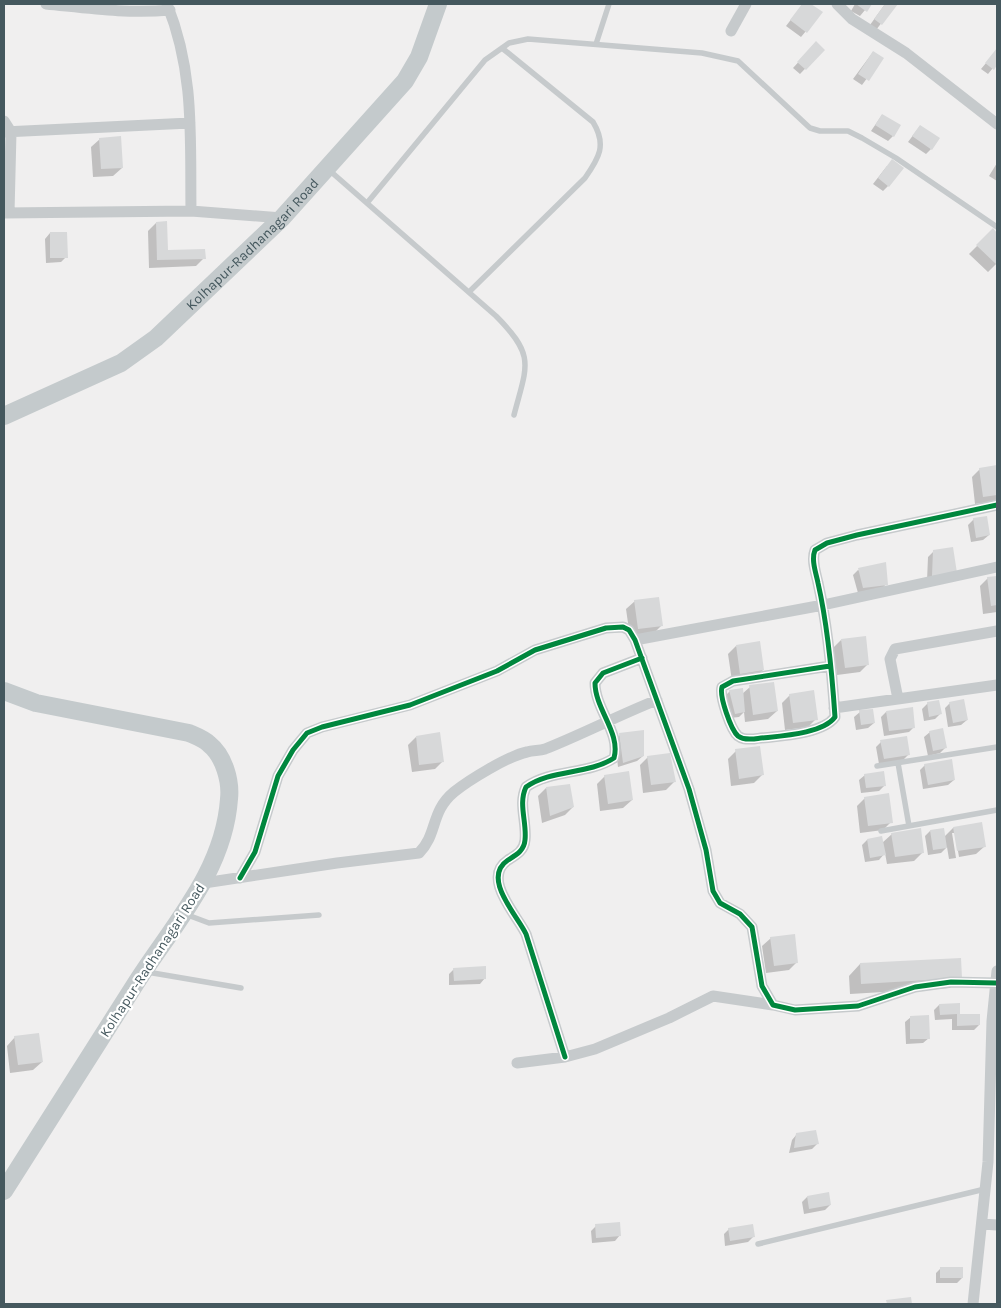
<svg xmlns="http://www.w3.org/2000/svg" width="1001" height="1308" viewBox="0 0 1001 1308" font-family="Karla,sans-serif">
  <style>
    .shadow { fill: #0003 }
    .building { fill: #d7d8d9 }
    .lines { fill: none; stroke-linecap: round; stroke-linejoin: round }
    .lane { stroke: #c6cacc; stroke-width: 5.5 }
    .street { stroke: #c6cacc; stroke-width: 11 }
    .primary { stroke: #c4cacc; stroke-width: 18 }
    .cycleway-casing { stroke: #fff; stroke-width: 8 }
    .cycleway { stroke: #00873e; stroke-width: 5 }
    .labels { text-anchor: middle; stroke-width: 4.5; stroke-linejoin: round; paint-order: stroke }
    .street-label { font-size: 14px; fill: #45585e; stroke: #fff }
  </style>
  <rect width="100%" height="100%" fill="#f0efef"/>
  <path class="shadow" d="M803 4H809L821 13 801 37 786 26Z
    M855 4H870L860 16 851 11Z
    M885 4H896L876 30 870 25Z
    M816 43 823 50 800 74 793 68Z
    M997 50V63L988 74 981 69Z
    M873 52 882 58 862 85 853 79Z
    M882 115 893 136 888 141 871 131Z
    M920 126 931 149 926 154 908 142Z
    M100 139 122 168 113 176 93 177 91 147Z
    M997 163V181L989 176Z
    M887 166 888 186 883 191 873 184Z
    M156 223 167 251 204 258 196 266 149 268 148 231Z
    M993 230 997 235V263L988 272 969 254Z
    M50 233 66 257 61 262 46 263 45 239Z
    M997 466V501L975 504 972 477 980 469Z
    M974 519 989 535 983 540 971 542 968 525Z
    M934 551 955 573 927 581 928 557Z
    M858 570 886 584 881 590 858 593 853 575Z
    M997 577V612L983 614 980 586 988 578Z
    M635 601 661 626 653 634 630 637 626 609Z
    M841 640 868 664 860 672 837 675 833 648Z
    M736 646 763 670 755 678 732 681 728 654Z
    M750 687 777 711 768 719 745 722 744 712 739 717 730 718 725 696 730 691 742 694Z
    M790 695 816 719 808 727 785 730 782 703Z
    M928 703 940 714 935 719 924 721 922 709Z
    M950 703 967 720 961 725 948 727 945 708Z
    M860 712 874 723 868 728 856 730 854 717Z
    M886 712 914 727 909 732 884 736 881 717Z
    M930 732 945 748 940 753 928 756 924 737Z
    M620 735 643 756 637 761 618 767 615 740Z
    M416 737 443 761 435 769 412 772 408 745Z
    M881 742 909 754 903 760 879 764 876 747Z
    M736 751 762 775 754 783 731 786 728 759Z
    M648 757 674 782 666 790 643 793 640 765Z
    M925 765 954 780 948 785 923 789 920 770Z
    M865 775 885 785 879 791 861 793 859 780Z
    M605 776 632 800 623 808 600 811 597 784Z
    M546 788 573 807 565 815 542 823 538 796Z
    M865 798 891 822 883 830 860 833 857 806Z
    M981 824 985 846 976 854 959 857 955 833H952L956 858 949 859 947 847 941 853 928 855 925 836 930 831 944 837 953 828Z
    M892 834 923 852 914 861 887 864 885 853 879 860 865 862 862 845 867 840 882 843Z
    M771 938 797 962 789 970 766 973 762 946Z
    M860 964 961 977 950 988 850 994 849 976Z
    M454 969 485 978 480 984 449 985V974Z
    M958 1004 959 1016 979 1025 974 1030H952V1019L935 1020 934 1010 939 1005Z
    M911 1017 929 1038 923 1043 906 1044 905 1022Z
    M15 1037 42 1062 33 1070 10 1073 7 1046Z
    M797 1134 817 1144 812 1149 789 1153 792 1140Z
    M807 1197 830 1205 825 1210 804 1214 802 1202Z
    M596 1226 620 1235 615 1241 592 1243 591 1231Z
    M729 1229 753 1237 748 1242 725 1246 724 1234Z
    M941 1268 962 1278 957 1283H936V1273Z"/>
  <path class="building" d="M802 4H811L823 12 807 33 790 20Z
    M856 4H872L867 12Z
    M885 4H898L882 25 874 19Z
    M816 41 825 50 806 70 797 62Z
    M997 48V65L994 70 985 63Z
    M873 51 884 58 869 81 858 74Z
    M882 114 901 125 894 137 875 125Z
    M920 125 940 138 932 150 912 136Z
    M121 136 123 168 101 169 99 138Z
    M892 159 904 168 889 187 878 178Z
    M167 221 168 250 205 249 206 259 157 260 156 222Z
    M993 228 997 233V265L976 245Z
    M50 232H67L68 258H50Z
    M997 465V495L983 497 979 468Z
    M987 516 990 535 976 538 973 518Z
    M953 547 957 573 932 576 933 550Z
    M886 562 888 585 863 588 858 568Z
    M997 576V605L991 606 987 577Z
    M659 597 663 626 638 629 634 600Z
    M866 636 869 665 845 668 841 639Z
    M760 641 764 670 740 674 736 645Z
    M774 682 778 711 753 715 749 685Z
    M743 688 745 712 735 714 729 690Z
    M814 690 818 720 793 723 789 694Z
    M964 699 968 720 953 723 949 702Z
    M939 700 942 714 929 717 927 702Z
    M913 707 915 728 889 731 886 711Z
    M873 709 875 723 861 725 859 710Z
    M943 728 947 748 933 751 929 731Z
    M644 730V756L623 763 619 733Z
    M440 732 444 762 419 765 416 736Z
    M907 736 910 755 884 759 880 740Z
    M760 746 764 775 739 779 735 749Z
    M670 753 676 782 651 785 647 756Z
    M952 759 955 780 928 785 924 764Z
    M629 771 633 800 608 804 604 775Z
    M884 771 886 786 866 788 864 774Z
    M570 784 574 807 550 816 546 787Z
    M889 793 893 823 868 826 864 797Z
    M982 822 986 847 957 851 953 827Z
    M921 828 924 853 895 857 891 833Z
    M944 828 947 848 933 850 930 830Z
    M882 836 886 855 870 858 867 839Z
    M795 934 798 963 774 966 770 937Z
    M961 958 962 978 861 984 860 963Z
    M486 966V979L454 981 453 968Z
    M960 1003V1014H980V1025L957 1026V1014L940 1015 939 1004Z
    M929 1015 930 1039H910V1016Z
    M39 1033 43 1062 18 1065 14 1036Z
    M816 1130 819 1144 794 1148 796 1133Z
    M829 1192 831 1205 809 1209 807 1196Z
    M620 1222 621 1236 596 1238 595 1224Z
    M753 1224 755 1237 730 1241 728 1228Z
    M940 1267H963V1278H940Z
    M911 1297 912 1304H887L886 1300Z"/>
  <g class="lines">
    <path class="lane" d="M596 44 609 4
      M329 170 496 316C536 356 527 365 514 415
      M367 203 485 60 509 43 528 39 702 53 738 61 810 128 820 131H848L862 138 896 158 997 227
      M469 292 585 178C599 158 607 145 593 122L502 48
      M898 763 909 826
      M877 766 997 747
      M881 831 997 810
      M185 914 209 923 319 915
      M147 972 241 988
      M758 1244 985 1189"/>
    <path class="street" d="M46 4C87 8 128 14 170 10
      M167 4C195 73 190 138 191 211
      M837 4 852 19 906 53 997 124
      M731 31 746 4
      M4 121 11 132 9 213
      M4 132 190 123
      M4 213 191 211 282 218
      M635 640 823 605 997 567
      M830 666 733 681 722 687C719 696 731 730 738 736 743 740 748 739 754 739 775 736 822 735 835 717 832 672 828 627 818 583 816 573 811 560 815 550L827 543 857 535 997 505
      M898 699 890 659 895 649 997 631
      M834 708 997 685
      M240 878 255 852 278 776 293 750 307 733 322 727 410 705 497 671 535 650 606 628 623 627 629 630 635 640 689 789 706 850 713 891 720 903 740 914 752 927 762 986 773 1005 795 1010 858 1006 915 987 951 982 996 983
      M204 883 337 863 419 853C438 834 430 812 454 792 469 780 508 756 527 752 533 750 539 751 545 749 583 734 619 715 657 700
      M565 1057 526 934C517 915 481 878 508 860 516 855 524 851 525 840 527 822 518 804 526 787 551 769 588 775 614 758 621 733 595 709 595 683L603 673 642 658
      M517 1063 565 1057 595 1049 669 1018 713 996 773 1005
      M982 1224 997 1225
      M973 1304 988 1162 992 1021 997 971"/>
    <g class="primary">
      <path id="s1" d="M4 416 121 363 156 338 282 218 405 81 419 57 438 4"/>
      <path d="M4 691 36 703 189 733C196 736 204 739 209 744 224 756 231 781 229 799 224 871 173 925 136 983 92 1052 48 1122 4 1191"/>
    </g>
    <defs>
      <path id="cycleway" d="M830 666 733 681 722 687C719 696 731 730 738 736 743 740 748 739 754 739 775 736 822 735 835 717 832 672 828 627 818 583 816 573 811 560 815 550L827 543 857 535 997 505
        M240 878 255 852 278 776 293 750 307 733 322 727 410 705 497 671 535 650 606 628 623 627 629 630 635 640 689 789 706 850 713 891 720 903 740 914 752 927 762 986 773 1005 795 1010 858 1006 915 987 951 982 996 983
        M565 1057 526 934C517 915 481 878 508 860 516 855 524 851 525 840 527 822 518 804 526 787 551 769 588 775 614 758 621 733 595 709 595 683L603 673 642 658"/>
    </defs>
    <use href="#cycleway" class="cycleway-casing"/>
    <use href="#cycleway" class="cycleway"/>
  </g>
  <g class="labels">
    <g class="street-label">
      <text dy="5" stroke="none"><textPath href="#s1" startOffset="306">Kolhapur-Radhanagari Road</textPath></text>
      <text transform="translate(152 960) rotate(-57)" y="5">Kolhapur-Radhanagari Road</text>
    </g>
  </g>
  <rect width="1001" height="1308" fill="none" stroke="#45585e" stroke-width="10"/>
</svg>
